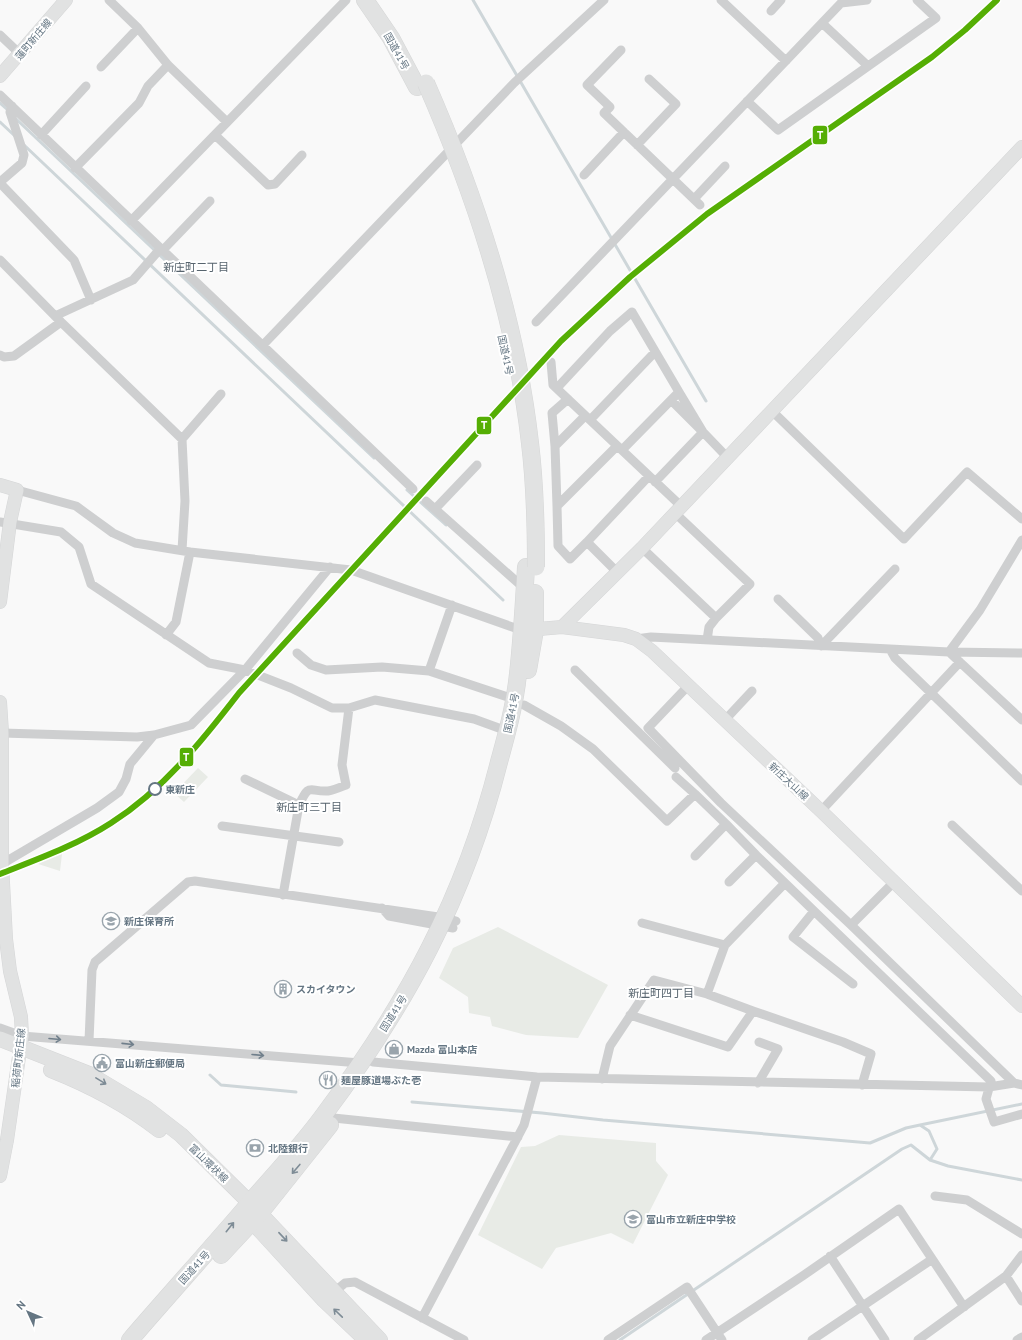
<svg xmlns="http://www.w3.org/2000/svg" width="1022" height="1340" viewBox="0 0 1022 1340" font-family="'PT Sans','Noto Sans JP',sans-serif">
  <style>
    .green { fill: #e8ebe6 }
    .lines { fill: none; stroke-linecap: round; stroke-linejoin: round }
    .stream { stroke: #ced6d9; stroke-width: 3 }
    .secondary-casing { stroke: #d5d6d7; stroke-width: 14 }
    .primary-casing { stroke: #d5d6d7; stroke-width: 16 }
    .highway-casing { stroke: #d5d6d6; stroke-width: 18 }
    .street { stroke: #cecfd0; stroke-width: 9 }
    .secondary { stroke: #e1e2e2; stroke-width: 13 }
    .primary { stroke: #e1e2e2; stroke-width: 15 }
    .highway { stroke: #e1e2e2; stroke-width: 17 }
    .highway-bridge-casing { stroke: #d5d6d6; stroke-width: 18; stroke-linecap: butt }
    .highway-bridge { stroke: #e1e2e2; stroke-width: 17 }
    .rail-1-casing { stroke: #fff; stroke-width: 9 }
    .rail-1 { stroke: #55ae04; stroke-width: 6 }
    .oneway { stroke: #707f8b }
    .oneway2 { stroke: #7e8c96 }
    .stop-dot { fill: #fff; stroke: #657683; stroke-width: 2 }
    .labels { text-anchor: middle; stroke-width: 4; stroke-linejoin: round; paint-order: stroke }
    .street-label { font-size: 10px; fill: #657683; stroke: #fff }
    .stop-label { font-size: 10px; font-weight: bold; fill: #657683; stroke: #fff; text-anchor: start }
    .poi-label { font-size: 10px; font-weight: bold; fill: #657683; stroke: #fff; text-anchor: start }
    .neighbourhood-label { font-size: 11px; fill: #57646e; stroke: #fff }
    .line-badge { stroke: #fff; stroke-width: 1.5 }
    .badge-label { font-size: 11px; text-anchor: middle; font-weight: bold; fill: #fff }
  </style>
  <rect width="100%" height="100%" fill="#f9f9f9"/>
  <path class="green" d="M198 768 208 777 184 802 174 793Z
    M62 854 60 871 32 862Z
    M498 927 608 985 578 1038 526 1035 492 1026 490 1017 469 1013 468 997 439 978 453 948Z
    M559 1135 656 1143V1161L668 1175 633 1244 611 1233 556 1248 542 1269 478 1235 521 1147 535 1146Z"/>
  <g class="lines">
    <path class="stream" d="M473 0 706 401
      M0 103 9 111
      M14 117 374 458
      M0 122 16 137
      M24 145 503 600
      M407 490 446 525
      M210 1075 221 1085 296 1092
      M412 1102 542 1113 603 1120 870 1143 906 1128 920 1125 929 1131 937 1149 930 1160
      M920 1125 1022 1104
      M620 1340 902 1149 911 1145 930 1160 948 1166 1022 1180"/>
    <defs>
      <path id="secondary" d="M0 76 66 0
        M0 485 17 490 10 522 0 602
        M562 627 642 548 1022 147
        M527 630 562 627 624 635 636 639 652 651 821 811 1022 1006
        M0 702 2 733V864L6 939 10 971 21 1017 22 1036 7 1140 0 1176"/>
      <path id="primary" d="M0 1039 89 1074 146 1108 181 1135 250 1203 380 1340
        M51 1070C89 1085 127 1105 159 1130
        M245 1214 324 1300 366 1340"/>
      <path id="highway" d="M365 0 391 38 417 87
        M528 670 535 630V593
        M221 1255 260 1213 330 1125
        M130 1340C167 1297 205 1255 242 1212 269 1180 298 1150 323 1116 407 1004 465 897 499 762 507 733 515 704 518 674 522 638 524 602 526 567"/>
    </defs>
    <use href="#secondary" class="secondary-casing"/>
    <use href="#primary" class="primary-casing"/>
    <use href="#highway" class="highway-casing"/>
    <path class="street" d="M109 0 138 28 168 65 227 122
      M721 0 786 61
      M841 3 867 0
      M771 11 781 0
      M822 23 868 66
      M0 35 20 54
      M621 50 587 85 610 107 604 113 700 205
      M101 67 138 28
      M0 95 413 489
      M747 101 778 130 936 18 917 0
      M41 135 86 86
      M215 135 268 185 275 184 302 155
      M637 145 676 104 649 79
      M75 168 139 103 148 86 168 65
      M584 175 624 132
      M0 182 22 163 24 155 10 112 12 106
      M0 183 74 260 91 300
      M694 199 725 166
      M131 221 346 0
      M162 251 210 201
      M0 260 61 322 182 439 185 501 182 550
      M55 316 133 280 160 249
      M536 322 844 0
      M263 345 514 83 604 0
      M0 355 4 357 14 356 61 322
      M551 362 553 385 681 506
      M557 388 610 331 632 312 679 392 622 450
      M671 400 703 432 679 392
      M771 410 904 539 967 472 1022 519
      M590 420 655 352
      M182 439 221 394
      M555 446 552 413 568 399
      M655 482 703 432 727 457
      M17 490 76 506 113 533 135 543 190 552 351 570 521 630
      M426 501 525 589
      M557 506 555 446 585 416
      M435 509 477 465
      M0 522 61 532 79 547 91 584 209 663 245 670 291 688 332 708H349L375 700 474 719 507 731
      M1022 540 980 610 949 652 1022 720
      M587 542 570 559 558 546 557 506 617 446
      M642 548 716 618 750 584 675 513
      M617 572 587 542 649 476
      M778 599 818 638 821 646 895 569
      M166 635 176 622 190 552
      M636 639 651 637 949 652 1022 653
      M707 640 709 627 716 618
      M890 649 895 658 1022 781
      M297 653 311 665 326 670 382 667 429 671 452 605
      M575 670 675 768
      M429 671 514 699
      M688 686 648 728 721 803 851 925
      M524 705 561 726 593 749 667 821 695 794 676 777
      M724 721 752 691
      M2 733 137 737 154 735 191 725 245 670 330 567
      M245 779 299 805
      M821 811 960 662
      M726 824 756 855 729 882
      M952 825 1022 891
      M222 826 339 842
      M695 856 726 824 695 794
      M0 865 97 808 119 792 126 779 130 764 154 735
      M894 882 851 925 1014 1083
      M785 883 814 911 793 937 853 984
      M283 895 299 805C310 782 308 792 328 791 334 790 341 787 346 785L342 765 349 708
      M382 908 389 916 453 928
      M814 911 991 1081 986 1099 994 1122 1022 1114
      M642 923 725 945 785 883 756 855
      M753 1011 843 1042 871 1054 862 1085
      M630 1015 728 1047 753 1011 707 994
      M0 1028 22 1036 360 1063
      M89 1041 92 970 95 962 188 882 195 881 445 918 456 921
      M373 1062 537 1077 989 1087 1014 1083 1022 1085
      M602 1079 610 1046 654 980 707 994 725 945
      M758 1083 778 1049 759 1042
      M324 1117 518 1137
      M935 1196 967 1200 1022 1234
      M830 1256 885 1340
      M1006 1276 1022 1301
      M334 1292 345 1283 355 1282 464 1340
      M422 1318 524 1125 537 1077
      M608 1340 687 1287 722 1340
      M706 1340 804 1275 899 1209 964 1307
      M812 1340 931 1260
      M918 1340 1006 1276 1022 1255
      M1017 1340 1022 1337"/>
    <use href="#secondary" class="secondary"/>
    <use href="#primary" class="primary"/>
    <use href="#highway" class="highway"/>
    <defs>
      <path id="highway-bridge" d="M426 83C476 197 516 319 530 443 535 484 536 525 536 567"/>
    </defs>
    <use href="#highway-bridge" class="highway-bridge-casing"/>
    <use href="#highway-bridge" class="highway-bridge"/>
    <defs>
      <path id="rail-1" d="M0 874C38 859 77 845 111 823 163 790 202 741 239 693L561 341 630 277 707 214 932 57 965 30 997 0"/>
    </defs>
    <use href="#rail-1" class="rail-1-casing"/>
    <use href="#rail-1" class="rail-1"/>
  </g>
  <defs><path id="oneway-shaft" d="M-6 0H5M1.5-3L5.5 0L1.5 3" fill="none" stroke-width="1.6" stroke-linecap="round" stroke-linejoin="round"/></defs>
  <g class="oneway">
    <use href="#oneway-shaft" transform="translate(55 1039) rotate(5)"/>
    <use href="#oneway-shaft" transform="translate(128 1044) rotate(6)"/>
    <use href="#oneway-shaft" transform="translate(258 1055) rotate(5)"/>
  </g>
  <g class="oneway2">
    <use href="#oneway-shaft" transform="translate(101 1081) rotate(31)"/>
    <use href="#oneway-shaft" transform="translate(296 1169) rotate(130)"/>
    <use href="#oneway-shaft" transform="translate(230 1227) rotate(-51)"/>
    <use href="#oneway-shaft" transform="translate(283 1237) rotate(47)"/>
    <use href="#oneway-shaft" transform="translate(338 1313) rotate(-136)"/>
  </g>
  <defs>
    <symbol id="school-ring" viewBox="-11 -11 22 22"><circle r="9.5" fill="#fff" stroke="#99a4ac" stroke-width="1.5"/><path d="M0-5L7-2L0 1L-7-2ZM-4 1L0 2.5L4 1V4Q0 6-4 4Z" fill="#99a4ac"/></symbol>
    <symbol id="building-ring" viewBox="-11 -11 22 22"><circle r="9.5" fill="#fff" stroke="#99a4ac" stroke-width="1.5"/><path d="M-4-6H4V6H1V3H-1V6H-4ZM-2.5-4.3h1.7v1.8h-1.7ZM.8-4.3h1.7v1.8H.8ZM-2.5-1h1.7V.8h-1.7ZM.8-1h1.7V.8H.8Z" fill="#99a4ac"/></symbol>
    <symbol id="shop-ring" viewBox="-11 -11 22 22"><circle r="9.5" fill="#fff" stroke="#99a4ac" stroke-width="1.5"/><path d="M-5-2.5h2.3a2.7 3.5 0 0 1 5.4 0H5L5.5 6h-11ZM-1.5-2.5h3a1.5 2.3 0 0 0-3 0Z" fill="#99a4ac"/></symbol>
    <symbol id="civic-ring" viewBox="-11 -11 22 22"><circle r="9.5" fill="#fff" stroke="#99a4ac" stroke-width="1.5"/><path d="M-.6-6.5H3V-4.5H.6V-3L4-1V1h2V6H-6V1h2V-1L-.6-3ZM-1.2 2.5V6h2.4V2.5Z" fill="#99a4ac"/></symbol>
    <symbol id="restaurant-ring" viewBox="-11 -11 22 22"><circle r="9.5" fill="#fff" stroke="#99a4ac" stroke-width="1.5"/><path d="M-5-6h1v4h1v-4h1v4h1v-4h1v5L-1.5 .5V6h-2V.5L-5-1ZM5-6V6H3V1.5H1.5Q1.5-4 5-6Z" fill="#99a4ac"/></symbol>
    <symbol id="bank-ring" viewBox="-11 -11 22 22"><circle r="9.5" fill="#fff" stroke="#99a4ac" stroke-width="1.5"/><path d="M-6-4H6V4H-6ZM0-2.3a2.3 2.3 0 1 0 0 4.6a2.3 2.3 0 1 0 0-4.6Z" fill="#99a4ac"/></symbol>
  </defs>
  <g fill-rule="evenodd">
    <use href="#school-ring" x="101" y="911" width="20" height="20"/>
    <use href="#building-ring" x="273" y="979" width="20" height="20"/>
    <use href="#shop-ring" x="384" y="1039" width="20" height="20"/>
    <use href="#civic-ring" x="92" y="1053" width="20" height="20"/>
    <use href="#restaurant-ring" x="318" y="1070" width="20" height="20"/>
    <use href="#bank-ring" x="245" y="1138" width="20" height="20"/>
    <use href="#school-ring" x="623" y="1209" width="20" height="20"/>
  </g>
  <circle class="stop-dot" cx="155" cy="789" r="6"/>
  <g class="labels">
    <g class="street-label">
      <text transform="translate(33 39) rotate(-50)" y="4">蓮町新庄線</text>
      <text transform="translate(397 51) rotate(61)" y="4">国道41号</text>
      <text transform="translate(506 355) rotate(78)" y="4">国道41号</text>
      <text transform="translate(511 713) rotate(-78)" y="4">国道41号</text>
      <text transform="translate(789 781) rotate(43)" y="4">新庄大山線</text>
      <text transform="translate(393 1013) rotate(-58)" y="4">国道41号</text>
      <text transform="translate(18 1058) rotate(-84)" y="4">稲荷町新庄線</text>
      <text transform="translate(209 1163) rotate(44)" y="4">富山環状線</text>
      <text transform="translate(194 1267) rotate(-48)" y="4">国道41号</text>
    </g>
    <g class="stop-label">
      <text x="165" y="793">東新庄</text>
    </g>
    <g class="poi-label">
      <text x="124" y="925">新庄保育所</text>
      <text x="296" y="993">スカイタウン</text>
      <text x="407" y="1053">Mazda 富山本店</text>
      <text x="115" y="1067">富山新庄郵便局</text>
      <text x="341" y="1084">麺屋豚道場ぶた壱</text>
      <text x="268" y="1152">北陸銀行</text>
      <text x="646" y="1223">富山市立新庄中学校</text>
    </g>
    <g class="neighbourhood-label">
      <text x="196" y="271">新庄町二丁目</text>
      <text x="309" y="811">新庄町三丁目</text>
      <text x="661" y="997">新庄町四丁目</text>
    </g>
  </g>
  <g class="line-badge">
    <rect x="812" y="125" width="16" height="20" rx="4" fill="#55ae04"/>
    <rect x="476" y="416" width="16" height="19" rx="4" fill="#55ae04"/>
    <rect x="179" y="747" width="15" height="20" rx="4" fill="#55ae04"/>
  </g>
  <g class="badge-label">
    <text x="820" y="139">T</text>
    <text x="484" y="429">T</text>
    <text x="186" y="761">T</text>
  </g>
  <g transform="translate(28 1312) rotate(314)" stroke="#ffffff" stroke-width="3" paint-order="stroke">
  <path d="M0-3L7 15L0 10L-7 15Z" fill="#657683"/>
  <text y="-6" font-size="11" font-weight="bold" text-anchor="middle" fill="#657683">N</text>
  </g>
</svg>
